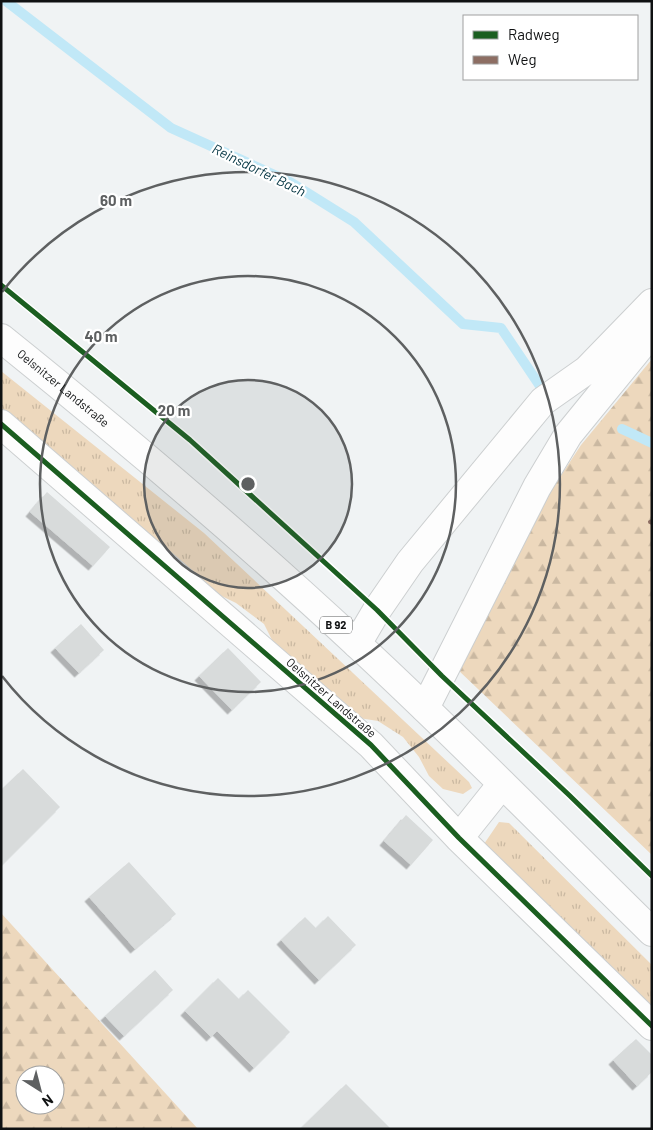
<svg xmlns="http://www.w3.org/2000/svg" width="653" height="1130" viewBox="0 0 653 1130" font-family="Barlow,sans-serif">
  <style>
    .grass { fill: url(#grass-tufts) }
    .forest { fill: url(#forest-firs); fill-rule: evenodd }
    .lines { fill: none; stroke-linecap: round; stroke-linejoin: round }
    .stream { stroke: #c1e8f7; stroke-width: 10 }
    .building { fill: #d8dbdb; filter: url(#shadow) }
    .minor-casing { stroke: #cccfd0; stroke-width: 30 }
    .major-casing { stroke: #cccfd0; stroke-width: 30 }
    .minor { stroke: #fdfdfd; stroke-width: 28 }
    .major { stroke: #fdfdfd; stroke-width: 28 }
    .quiet { stroke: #8d6e63; stroke-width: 4; stroke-dasharray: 8 4; stroke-linecap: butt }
    .cycleway-casing { stroke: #fff; stroke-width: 8 }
    .cycleway { stroke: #1b5e20; stroke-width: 5 }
    .ring { fill: none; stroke: #5e6061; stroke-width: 2.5 }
    .labels { text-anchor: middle; stroke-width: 4.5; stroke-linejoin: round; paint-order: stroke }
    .shield { fill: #fff; stroke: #575859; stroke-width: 1 }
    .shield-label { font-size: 11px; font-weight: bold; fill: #0f1112 }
    .street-label { font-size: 12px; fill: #0f1112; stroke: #fff }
    .water-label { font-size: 14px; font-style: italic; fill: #043542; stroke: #fff }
    .centre { fill: #5e6061; stroke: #fff; stroke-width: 2.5 }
    .ring-label { font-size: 15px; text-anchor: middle; font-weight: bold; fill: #5e6061; stroke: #fff; stroke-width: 4.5; stroke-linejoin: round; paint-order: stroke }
  </style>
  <defs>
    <pattern id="grass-tufts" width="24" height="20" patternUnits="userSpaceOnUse" patternTransform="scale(1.25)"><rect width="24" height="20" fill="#edd8bd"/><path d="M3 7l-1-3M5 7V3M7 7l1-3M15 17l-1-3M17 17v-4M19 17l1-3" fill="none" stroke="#cab8a1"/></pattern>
    <pattern id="forest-firs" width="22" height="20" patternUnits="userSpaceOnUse" patternTransform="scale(1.25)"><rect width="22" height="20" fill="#edd8bd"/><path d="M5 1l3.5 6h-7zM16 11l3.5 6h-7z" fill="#cab8a1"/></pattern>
    <filter id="shadow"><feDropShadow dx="-4.5" dy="4.5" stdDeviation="0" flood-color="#0004"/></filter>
  </defs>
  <rect width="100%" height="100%" fill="#f0f3f4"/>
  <path class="grass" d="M1 371 204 533 469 782 472 788 463 794 443 789 429 776 419 757 403 737 378 721 359 718 305 674 273 642 264 624 236 603 203 587 12 423 1 410Z
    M499 822 509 823 652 965V1019L484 844Z"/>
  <path class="forest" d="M652 359V855L457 669 541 506 581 445Z
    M1 913 198 1129H1ZM25 1075H55V1105H25Z"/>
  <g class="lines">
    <path class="stream" d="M6 1 171 128 290 182 354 222 463 324 501 328 540 386
      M622 429 652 443"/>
  </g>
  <path class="building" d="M47 492 110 547 93 566 30 512Z
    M81 624 104 650 79 673 55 648Z
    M228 648 261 682 232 710 199 676Z
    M23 769 60 807 1 866V790Z
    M406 815 433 840 411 865 384 841Z
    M129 862 176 914 135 949 89 897Z
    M328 916 356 945 319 980 281 940 305 917 316 928Z
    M155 970 173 990 124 1036 105 1016Z
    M218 978 239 999 248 990 290 1032 254 1068 217 1031 211 1037 185 1011Z
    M636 1039 652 1055V1072L637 1086 613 1060Z
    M346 1084 391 1129H300Z"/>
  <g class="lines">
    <defs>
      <path id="minor" d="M1 424 371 745 459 838 652 1026
        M357 644 377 610 410 562 543 401 587 370 652 303
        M425 708 537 487 568 435 652 332
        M459 838 502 784"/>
      <g id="major">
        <path id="s1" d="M1 338C123 436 242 537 357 644 458 737 554 836 652 932"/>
      </g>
    </defs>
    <use href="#minor" class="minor-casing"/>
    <use href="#major" class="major-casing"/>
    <use href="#minor" class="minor"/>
    <use href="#major" class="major"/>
    <path class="quiet" d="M652 521 650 522 652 523"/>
    <defs>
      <path id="cycleway" d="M1 285 190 440 377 610 442 676 569 795 652 876
        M1 424 371 745 459 838 652 1026"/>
    </defs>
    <use href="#cycleway" class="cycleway-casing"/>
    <use href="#cycleway" class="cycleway"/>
  </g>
  <circle cx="248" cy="484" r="104" fill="#5e6061" fill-opacity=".12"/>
  <g class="ring">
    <circle cx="248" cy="484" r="104"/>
    <circle cx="248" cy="484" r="208"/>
    <path d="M2 292A312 312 0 1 1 2 676"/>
  </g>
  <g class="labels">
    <rect class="shield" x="320" y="616.5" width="32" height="17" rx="4"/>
    <g class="shield-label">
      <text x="336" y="629">B 92</text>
    </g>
    <g class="street-label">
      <text dy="4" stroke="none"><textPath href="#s1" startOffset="80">Oelsnitzer Landstraße</textPath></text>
      <text transform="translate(331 698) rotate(41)" y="4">Oelsnitzer Landstraße</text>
    </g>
    <g class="water-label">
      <text transform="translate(259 170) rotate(26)" y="5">Reinsdorfer Bach</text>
    </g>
  </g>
  <circle cx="248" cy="484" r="8" class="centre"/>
  <g class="ring-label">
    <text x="116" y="206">60 m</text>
    <text x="101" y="342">40 m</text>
    <text x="174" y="416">20 m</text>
  </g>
  <rect width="653" height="1130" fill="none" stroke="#0f1112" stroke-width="5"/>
  <rect x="463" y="15" width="175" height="65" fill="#ffffff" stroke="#9fa0a0"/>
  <rect x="473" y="31" width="25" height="8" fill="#1b5e20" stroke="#9fa0a0"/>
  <text x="508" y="40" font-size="15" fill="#0f1112">Radweg</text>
  <rect x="473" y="56" width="25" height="8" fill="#8d6e63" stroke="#9fa0a0"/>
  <text x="508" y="65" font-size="15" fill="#0f1112">Weg</text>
  <g transform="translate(40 1090) rotate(144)"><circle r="24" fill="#ffffff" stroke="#9fa0a0"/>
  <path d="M0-4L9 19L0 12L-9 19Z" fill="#5e6061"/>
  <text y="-8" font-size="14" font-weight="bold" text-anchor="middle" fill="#0f1112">N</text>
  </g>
</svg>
